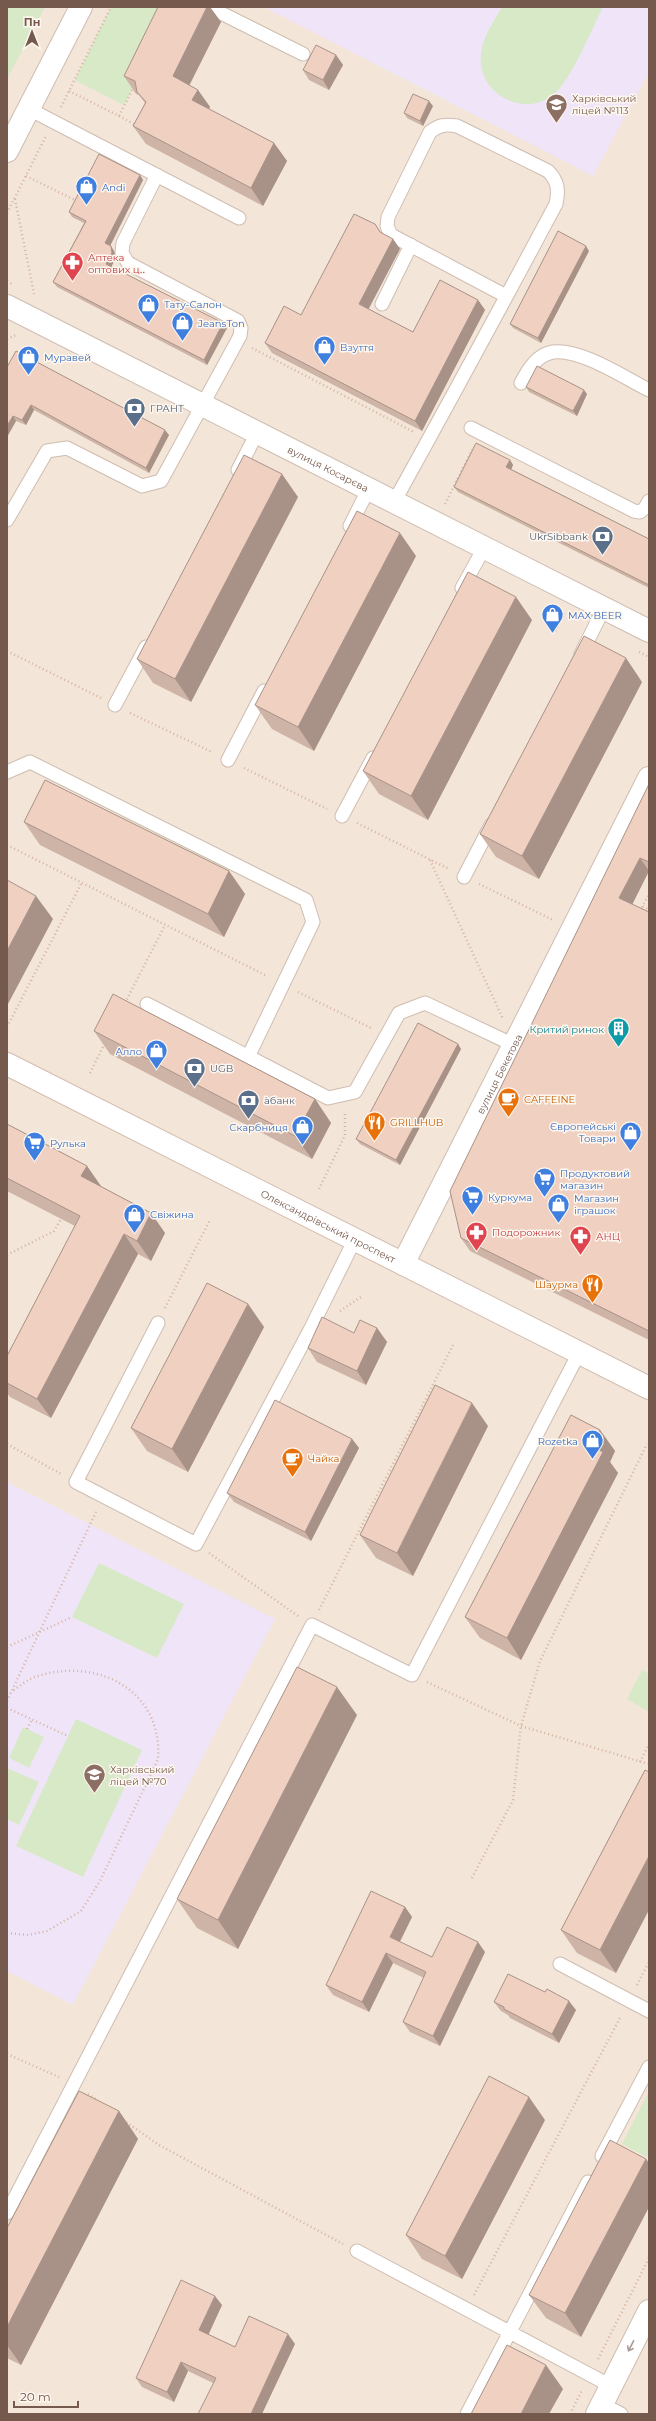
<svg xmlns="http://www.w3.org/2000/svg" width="656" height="2421" viewBox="0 0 656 2421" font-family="Montserrat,sans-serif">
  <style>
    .residential { fill: #f3e5d7 }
    .education { fill: #f0e5f8 }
    .green { fill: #d7e9c7 }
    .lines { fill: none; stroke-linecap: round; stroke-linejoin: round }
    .service-casing { stroke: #cfbdb1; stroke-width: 15 }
    .minor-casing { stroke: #cfbdb1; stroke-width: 24 }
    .tertiary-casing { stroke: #cfbdb1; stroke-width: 24 }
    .secondary-casing { stroke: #d2bcaf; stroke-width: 24 }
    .path { stroke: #d5b4a4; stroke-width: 2.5; stroke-dasharray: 1 3; stroke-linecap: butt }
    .service { stroke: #fff; stroke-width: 13 }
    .minor { stroke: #fff; stroke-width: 22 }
    .tertiary { stroke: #fff; stroke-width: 22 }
    .secondary { stroke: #fff; stroke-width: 22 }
    .wall { fill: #ceb4a6 }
    .shaded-wall { fill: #a89287 }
    .building { fill: #f0d1c1; stroke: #a89287 }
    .oneway { stroke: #ac9b94 }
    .labels { text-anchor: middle; stroke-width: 3; stroke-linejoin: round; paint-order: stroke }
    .education-label { font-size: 10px; fill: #785e54; stroke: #fef7ef; text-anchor: start }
    .shop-label { font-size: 10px; fill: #366cbe; stroke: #fef7ef; text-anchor: start }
    .health-label { font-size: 10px; fill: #be3a42; stroke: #fef7ef; text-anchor: start }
    .service-label { font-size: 10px; fill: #4e5e75; stroke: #fef7ef; text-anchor: start }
    .street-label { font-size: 10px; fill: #75594d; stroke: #fef7ef }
    .culture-label { font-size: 10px; fill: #0d838f; stroke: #fef7ef; text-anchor: end }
    .food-label { font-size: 10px; fill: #c56008; stroke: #fef7ef; text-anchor: start }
  </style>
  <rect width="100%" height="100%" fill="#fcf3e8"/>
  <path class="residential" d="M7 7H649V2414H7Z"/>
  <path class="education" d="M264 7H649V72L593 176Z
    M7 1482 275 1619 73 2005 7 1971Z"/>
  <path class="green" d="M7 7H45L7 79Z
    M111 7H164L172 11 124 105 75 80Z
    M502 7H603C592 28 572 78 556 92 527 121 476 94 481 54 482 38 494 21 502 7Z
    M99 1563 184 1604 157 1658 72 1617Z
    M642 1670 649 1674V1712L627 1699Z
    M76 1719 142 1750 83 1877 16 1846Z
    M23 1727 44 1737 29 1768 9 1758Z
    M7 1768 39 1782 19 1825 7 1819Z
    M649 2091V2158L622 2144Z"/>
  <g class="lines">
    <defs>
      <path id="service" d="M209 7 303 54
        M29 109 239 218
        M382 304 411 245
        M521 383C528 370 536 355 553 352 580 348 625 378 649 390
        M471 428 634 511 640 512 645 508 649 501
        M238 470 257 433
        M394 502C449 403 503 303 556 204 559 190 558 181 548 171L457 126C445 124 439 125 430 132L388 217 387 226 391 235 506 296
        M7 520 47 451 67 448 142 486 161 481 240 336 241 328 238 321 128 263 122 253 123 243 157 175
        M350 526 368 490
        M462 588 484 548
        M581 654 604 608
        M115 705 146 647
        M228 760 264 691
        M7 772 30 762 306 900 313 922 248 1057
        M342 816 373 758
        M464 877 491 825
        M147 1004 328 1098 355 1092 399 1013 425 1003 514 1045
        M158 1323 76 1482 196 1544 311 1328 355 1239
        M560 1964 649 2011
        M602 2156 649 2067
        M7 2213 312 1625 412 1675 579 1353
        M357 2251 611 2386
        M602 2404 621 2414
        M467 2414 588 2182"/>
      <g id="minor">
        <path id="s1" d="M7 306 649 631"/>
        <path id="s2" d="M403 1264 649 778"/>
      </g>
      <path id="tertiary" d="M7 151 81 7
        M597 2414 649 2311"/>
      <g id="secondary">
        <path id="s3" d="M7 1064 649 1388"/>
      </g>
    </defs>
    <use href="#service" class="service-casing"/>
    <use href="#minor" class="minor-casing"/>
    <use href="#tertiary" class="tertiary-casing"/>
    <use href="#secondary" class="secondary-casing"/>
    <path class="path" d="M69 91 119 116 134 86
      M61 107 111 7
      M119 116 136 125
      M26 176 77 201
      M15 199 34 294
      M7 213 46 136
      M7 281 12 284
      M7 339 16 335
      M252 348 414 432
      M445 504 473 448
      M555 631 564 613
      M7 651 101 698
      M639 652 649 657
      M130 713 212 752
      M244 768 327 809
      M357 823 449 869
      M7 845 267 976
      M430 860 503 1019
      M479 884 553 920
      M643 906 649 910
      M640 911 649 894
      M298 992 371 1028
      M125 1003 164 927
      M7 1027 81 884
      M90 1073 105 1043
      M319 1189 345 1135V1111
      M7 1255 54 1231 61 1219
      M165 1308 210 1220
      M340 1311 361 1297
      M7 1444 61 1474
      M209 1553 298 1616
      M319 1610 453 1345
      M7 1647 72 1617
      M427 1682 521 1726 649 1764
      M7 1701 96 1512
      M7 1708 68 1736
      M27 1729 32 1719
      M640 1762 649 1744
      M472 1878 513 1800 521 1726 540 1661 647 1444
      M7 1933 28 1935 47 1931 81 1911 100 1881 158 1759C163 1689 95 1656 35 1677 26 1680 19 1687 11 1692
      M637 1985 649 1962
      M7 2054 59 2077
      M88 2094 97 2100
      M123 2120 159 2145 343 2244
      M474 2295 621 2016
      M598 2359 649 2258
      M570 2414 582 2390"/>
    <use href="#service" class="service"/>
    <use href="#minor" class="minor"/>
    <use href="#tertiary" class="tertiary"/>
    <use href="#secondary" class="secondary"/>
  </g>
  <path class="wall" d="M158 7H210L221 22 189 85 198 90 210 107 209 109 274 143 287 161 263 206 146 144 133 126 145 103 139 95 136 94 124 76Z
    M336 55 343 65 329 90 309 80 303 70Z
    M433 106 423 126 407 118 404 113Z
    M140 175 143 180 110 246 114 251 116 258 111 267 227 328 207 365 57 287 53 282 84 223 72 217 69 212Z
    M375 224 381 233 393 239 400 249 368 309 413 332 478 300 485 310 422 431 272 353 265 343 301 315Z
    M589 251 541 343 513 328 510 324Z
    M7 367 169 435 149 473 34 410 26 425 16 421 7 437Z
    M526 387 587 394 577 416 529 392Z
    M510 460 513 465 511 469 649 539V588L458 492 454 487Z
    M298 497 191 702 153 683 137 659Z
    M416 556 314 751 272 729 255 705Z
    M532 620 428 820 379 794 363 771Z
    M642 682 539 879 496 857 480 834Z
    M649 784V871L632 904 649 912V1340L470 1251 461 1238Z
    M24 822 229 871 245 894 224 937 40 845Z
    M94 1031 315 1099 331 1123 312 1159 110 1054Z
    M458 1044 461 1049 400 1165 360 1144 356 1139Z
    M7 1124 87 1166 100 1186 151 1213 165 1233 151 1261 138 1254 51 1418 10 1397 7 1393V1356L75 1226 7 1191Z
    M248 1304 264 1327 188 1472 147 1451 131 1428Z
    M377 1328 387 1342 366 1385 317 1362 308 1348 354 1333Z
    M488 1426 413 1576 376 1558 360 1535Z
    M600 1430 615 1451 610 1462 618 1473 521 1660 480 1638 465 1617Z
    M352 1439 359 1448 311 1541 234 1502 227 1493Z
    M357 1715 238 1949 197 1928 177 1899Z
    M645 1770 616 1973 577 1953 561 1930Z
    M405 1907 412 1917 400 1942 432 1957 485 1952 440 2046 410 2032 403 2022 424 1978 393 1963 369 2012 333 1995 326 1985Z
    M494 2002 576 2010 559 2043 510 2018 508 2015 501 2011Z
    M119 2111 138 2139 21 2365 7 2358V2228Z
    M545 2120 462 2279 422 2259 406 2235Z
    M646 2159 649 2163V2207L581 2337 546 2318 529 2295Z
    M222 2305 208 2334 235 2347 295 2344 213 2383 188 2371 174 2402 142 2387 136 2378Z"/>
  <path class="shaded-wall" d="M207 7H210L221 22 185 94 173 76Z
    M336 55 343 65 329 90 323 80Z
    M198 90 210 107 204 118 192 100Z
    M429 101 433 106 423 126 420 121Z
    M274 143 287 161 263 206 251 188Z
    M140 175 143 180 109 248 105 243Z
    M393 239 400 249 366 314 359 304Z
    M111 246 114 251 116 258 110 269 106 264Z
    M586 246 589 251 541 343 538 338Z
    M478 300 485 310 422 431 415 421Z
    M223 323 227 328 207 365 204 360Z
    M584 390 587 394 577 416 573 411Z
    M31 405 34 410 26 425 22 420Z
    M13 416 16 421 7 437V426Z
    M165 430 169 435 149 473 146 468Z
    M510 460 513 465 510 472 506 467Z
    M282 474 298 497 191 702 175 679Z
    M400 533 416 556 314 751 298 727Z
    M516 597 532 620 428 820 411 796Z
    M626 658 642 682 539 879 522 856Z
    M640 858 649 871 629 911 619 898Z
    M229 871 245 894 224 937 208 914Z
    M36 896 53 919 8 1004 7 1003V951Z
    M458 1044 461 1049 400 1165 396 1160Z
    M315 1099 331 1123 312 1159 295 1136Z
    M87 1166 101 1186 95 1196 81 1176Z
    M151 1213 165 1233 151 1261 137 1241Z
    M124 1234 138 1254 51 1418 37 1399Z
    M248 1304 264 1327 188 1472 172 1449Z
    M377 1328 387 1342 366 1385 357 1371Z
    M472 1403 488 1426 413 1576 397 1553Z
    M600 1430 615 1451 610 1462 618 1473 521 1660 507 1638 592 1446Z
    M352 1439 359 1448 311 1541 305 1532Z
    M337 1687 357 1715 238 1949 218 1920Z
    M649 1856V1910L616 1973 600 1950Z
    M405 1907 412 1917 397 1947 390 1937Z
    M478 1942 485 1952 440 2046 433 2036Z
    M386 1953 393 1963 369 2012 362 2002Z
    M569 2001 576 2010 559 2043 552 2034Z
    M529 2097 545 2120 462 2279 445 2256Z
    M119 2111 138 2139 21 2365 7 2345V2327Z
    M646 2159 649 2163V2207L581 2337 565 2313Z
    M215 2296 222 2305 206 2340 199 2330Z
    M288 2334 295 2344 262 2414H251Z
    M181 2362 188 2371 174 2402 167 2392Z
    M546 2365 563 2389 549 2414H521Z"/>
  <path class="building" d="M158 7H207L173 76 198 90 192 100 274 143 251 188 133 126 146 102 137 92 135 81 124 76Z
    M316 45 336 55 323 80 303 70Z
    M413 94 429 101 420 121 404 113Z
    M99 154 140 175 105 243 111 246 112 253 106 264 223 323 204 360 53 282 86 221 69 212Z
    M354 214 375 224 380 232 393 239 359 304 413 332 440 280 478 300 415 421 265 343 284 306 301 315Z
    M558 231 586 246 538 338 510 324Z
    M16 351 165 430 146 468 31 405 22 420 13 416 7 426V367Z
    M537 366 584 390 573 411 526 387Z
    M476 443 510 460 506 467 649 539V585L454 487Z
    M244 455 282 474 175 679 137 659Z
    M357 511 400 533 298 727 255 705Z
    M468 572 516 597 411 796 363 771Z
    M584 636 626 658 522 856 480 834Z
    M45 780 229 871 208 914 24 822Z
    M649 784V862L640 858 619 898 649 912V1331L461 1238 450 1191Z
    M7 880 36 896 7 951Z
    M113 994 315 1099 295 1136 94 1031Z
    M418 1023 458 1044 396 1160 356 1139Z
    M7 1124 87 1166 81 1176 151 1213 137 1241 124 1234 37 1399 7 1383V1356L80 1216 7 1178Z
    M207 1283 248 1304 172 1449 131 1428Z
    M322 1317 354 1333 360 1320 377 1328 357 1371 308 1348Z
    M435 1385 472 1403 397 1553 360 1535Z
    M275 1400 352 1439 305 1532 227 1493Z
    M571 1415 600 1430 592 1446 603 1452 507 1638 465 1617Z
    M297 1667 337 1687 218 1920 177 1899Z
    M645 1770 649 1772V1856L600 1950 561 1930Z
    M371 1891 405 1907 390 1937 432 1957 447 1927 478 1942 433 2036 403 2022 426 1972 386 1953 362 2002 326 1985Z
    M508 1974 545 1992 547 1989 569 2001 552 2034 504 2009V2007L494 2002Z
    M489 2076 529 2097 445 2256 406 2235Z
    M79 2091 119 2111 7 2327V2228Z
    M610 2140 646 2159 565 2313 529 2295Z
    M181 2280 215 2296 199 2330 235 2347 249 2316 288 2334 251 2414H198L216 2378 181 2362 167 2392 136 2378Z
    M507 2345 546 2365 521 2414H471Z"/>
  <defs><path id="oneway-shaft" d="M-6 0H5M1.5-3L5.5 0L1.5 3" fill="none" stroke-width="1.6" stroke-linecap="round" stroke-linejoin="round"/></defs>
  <use class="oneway" href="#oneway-shaft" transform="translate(631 2346) rotate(117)"/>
  <defs>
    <symbol id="school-pin" viewBox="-11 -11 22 30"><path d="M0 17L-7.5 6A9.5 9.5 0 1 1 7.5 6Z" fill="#8d6e63" stroke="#fef7ef"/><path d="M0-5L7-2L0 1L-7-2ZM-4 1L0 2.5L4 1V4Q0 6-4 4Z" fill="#fff"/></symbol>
    <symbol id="shop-pin" viewBox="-11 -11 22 30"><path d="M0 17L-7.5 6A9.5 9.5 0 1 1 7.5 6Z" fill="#3f7fe0" stroke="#fef7ef"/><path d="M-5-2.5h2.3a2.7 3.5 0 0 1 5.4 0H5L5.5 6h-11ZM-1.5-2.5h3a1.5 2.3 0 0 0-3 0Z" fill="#fff"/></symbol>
    <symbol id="pharmacy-pin" viewBox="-11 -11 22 30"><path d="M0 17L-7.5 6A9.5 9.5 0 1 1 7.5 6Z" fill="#e0444e" stroke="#fef7ef"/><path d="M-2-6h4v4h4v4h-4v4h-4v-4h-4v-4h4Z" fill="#fff"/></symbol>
    <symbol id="bank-pin" viewBox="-11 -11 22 30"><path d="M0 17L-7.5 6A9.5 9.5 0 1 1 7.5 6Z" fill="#5c6f8a" stroke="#fef7ef"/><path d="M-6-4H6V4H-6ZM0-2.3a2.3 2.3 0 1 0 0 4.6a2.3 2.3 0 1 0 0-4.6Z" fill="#fff"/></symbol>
    <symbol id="building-pin" viewBox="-11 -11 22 30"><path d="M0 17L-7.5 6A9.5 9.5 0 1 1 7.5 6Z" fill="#0f9aa8" stroke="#fef7ef"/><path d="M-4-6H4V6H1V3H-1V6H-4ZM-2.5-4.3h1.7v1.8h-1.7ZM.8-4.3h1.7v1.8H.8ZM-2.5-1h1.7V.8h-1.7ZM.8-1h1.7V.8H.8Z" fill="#fff"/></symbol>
    <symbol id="cafe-pin" viewBox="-11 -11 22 30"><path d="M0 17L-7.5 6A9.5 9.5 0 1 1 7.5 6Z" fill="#e8710a" stroke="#fef7ef"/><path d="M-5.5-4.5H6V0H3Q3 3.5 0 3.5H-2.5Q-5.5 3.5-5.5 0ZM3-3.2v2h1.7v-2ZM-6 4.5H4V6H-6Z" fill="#fff"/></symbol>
    <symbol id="restaurant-pin" viewBox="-11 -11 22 30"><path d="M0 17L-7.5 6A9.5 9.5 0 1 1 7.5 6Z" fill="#e8710a" stroke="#fef7ef"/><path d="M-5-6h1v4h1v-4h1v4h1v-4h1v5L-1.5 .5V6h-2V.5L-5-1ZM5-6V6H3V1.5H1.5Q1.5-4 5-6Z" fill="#fff"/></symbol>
    <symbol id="supermarket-pin" viewBox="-11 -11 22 30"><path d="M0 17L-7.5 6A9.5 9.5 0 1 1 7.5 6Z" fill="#3f7fe0" stroke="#fef7ef"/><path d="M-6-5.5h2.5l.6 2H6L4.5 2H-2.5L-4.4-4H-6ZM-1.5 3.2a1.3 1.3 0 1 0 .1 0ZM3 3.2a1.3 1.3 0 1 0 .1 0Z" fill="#fff"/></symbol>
  </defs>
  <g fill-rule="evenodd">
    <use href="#school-pin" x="544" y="92" width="25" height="34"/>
    <use href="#shop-pin" x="74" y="174" width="25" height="34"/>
    <use href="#pharmacy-pin" x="60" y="250" width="25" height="34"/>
    <use href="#shop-pin" x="136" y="292" width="25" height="34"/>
    <use href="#shop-pin" x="170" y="310" width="25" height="34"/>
    <use href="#shop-pin" x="312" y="334" width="25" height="34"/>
    <use href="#shop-pin" x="16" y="344" width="25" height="34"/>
    <use href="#bank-pin" x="122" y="396" width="25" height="34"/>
    <use href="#bank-pin" x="590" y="524" width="25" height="34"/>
    <use href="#shop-pin" x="540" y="602" width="25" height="34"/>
    <use href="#building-pin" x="606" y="1016" width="25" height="34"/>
    <use href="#shop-pin" x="144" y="1038" width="25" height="34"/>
    <use href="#bank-pin" x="182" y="1056" width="25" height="34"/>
    <use href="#cafe-pin" x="496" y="1086" width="25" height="34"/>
    <use href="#bank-pin" x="236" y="1088" width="25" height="34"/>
    <use href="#restaurant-pin" x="362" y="1110" width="25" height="34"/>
    <use href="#shop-pin" x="290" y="1114" width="25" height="34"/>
    <use href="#shop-pin" x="618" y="1120" width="25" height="34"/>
    <use href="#supermarket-pin" x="22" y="1130" width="25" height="34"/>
    <use href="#supermarket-pin" x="532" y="1166" width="25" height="34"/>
    <use href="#supermarket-pin" x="460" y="1184" width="25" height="34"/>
    <use href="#shop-pin" x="546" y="1192" width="25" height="34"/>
    <use href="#shop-pin" x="122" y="1202" width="25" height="34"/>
    <use href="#pharmacy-pin" x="464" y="1220" width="25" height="34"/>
    <use href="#pharmacy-pin" x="568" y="1224" width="25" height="34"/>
    <use href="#restaurant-pin" x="580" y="1272" width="25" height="34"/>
    <use href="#shop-pin" x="580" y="1428" width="25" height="34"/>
    <use href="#cafe-pin" x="280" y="1446" width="25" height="34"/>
    <use href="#school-pin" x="82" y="1762" width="25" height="34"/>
  </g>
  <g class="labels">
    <g class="education-label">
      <text x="572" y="102">Харківський<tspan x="572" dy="12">ліцей №113</tspan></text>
      <text x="110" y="1773">Харківський<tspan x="110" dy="12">ліцей №70</tspan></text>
    </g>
    <g class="shop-label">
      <text x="102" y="191">Andi</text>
      <text x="164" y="308">Тату-Салон</text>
      <text x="198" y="327">JeansTon</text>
      <text x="340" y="351">Взуття</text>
      <text x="44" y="361">Муравей</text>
      <text x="568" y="619">MAX BEER</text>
      <text x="142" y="1055" text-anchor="end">Алло</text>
      <text x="616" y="1130" text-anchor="end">Європейські<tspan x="616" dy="12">Товари</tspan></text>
      <text x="288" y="1131" text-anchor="end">Скарбниця</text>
      <text x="50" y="1147">Рулька</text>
      <text x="560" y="1177">Продуктовий<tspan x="560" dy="12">магазин</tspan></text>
      <text x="488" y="1201">Куркума</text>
      <text x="574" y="1202">Магазин<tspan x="574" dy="12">іграшок</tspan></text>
      <text x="150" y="1218">Свіжина</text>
      <text x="578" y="1445" text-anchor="end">Rozetka</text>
    </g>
    <g class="health-label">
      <text x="88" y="261">Аптека<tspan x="88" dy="12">оптових ц‥</tspan></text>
      <text x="492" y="1236">Подорожник</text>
      <text x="596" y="1240">АНЦ</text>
    </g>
    <g class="service-label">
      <text x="150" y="412">ГРАНТ</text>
      <text x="588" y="540" text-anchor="end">UkrSibbank</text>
      <text x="210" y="1072">UGB</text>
      <text x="264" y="1104">а̀банк</text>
    </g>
    <g class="street-label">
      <text dy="4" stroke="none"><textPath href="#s1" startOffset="360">вулиця Косарєва</textPath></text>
      <text dy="4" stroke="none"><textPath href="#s2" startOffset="213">вулиця Бекетова</textPath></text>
      <text dy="4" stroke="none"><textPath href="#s3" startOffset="360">Олександрівський проспект</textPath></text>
    </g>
    <g class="culture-label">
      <text x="604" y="1033">Критий ринок</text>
    </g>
    <g class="food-label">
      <text x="524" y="1103">CAFFEINE</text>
      <text x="390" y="1126">GRILLHUB</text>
      <text x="578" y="1288" text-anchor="end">Шаурма</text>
      <text x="308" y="1462">Чайка</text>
    </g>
  </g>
  <rect width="656" height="2421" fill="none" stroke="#75594d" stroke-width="16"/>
  <g transform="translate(32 32)" stroke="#fef7ef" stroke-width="3" paint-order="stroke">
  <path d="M0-3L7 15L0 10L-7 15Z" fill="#75594d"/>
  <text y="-6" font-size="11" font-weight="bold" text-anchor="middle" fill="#75594d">Пн</text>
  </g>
  <path d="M14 2401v6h64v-6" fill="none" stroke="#75594d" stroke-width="2"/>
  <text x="20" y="2401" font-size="12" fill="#75594d" stroke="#fef7ef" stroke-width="3" paint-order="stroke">20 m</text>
</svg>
